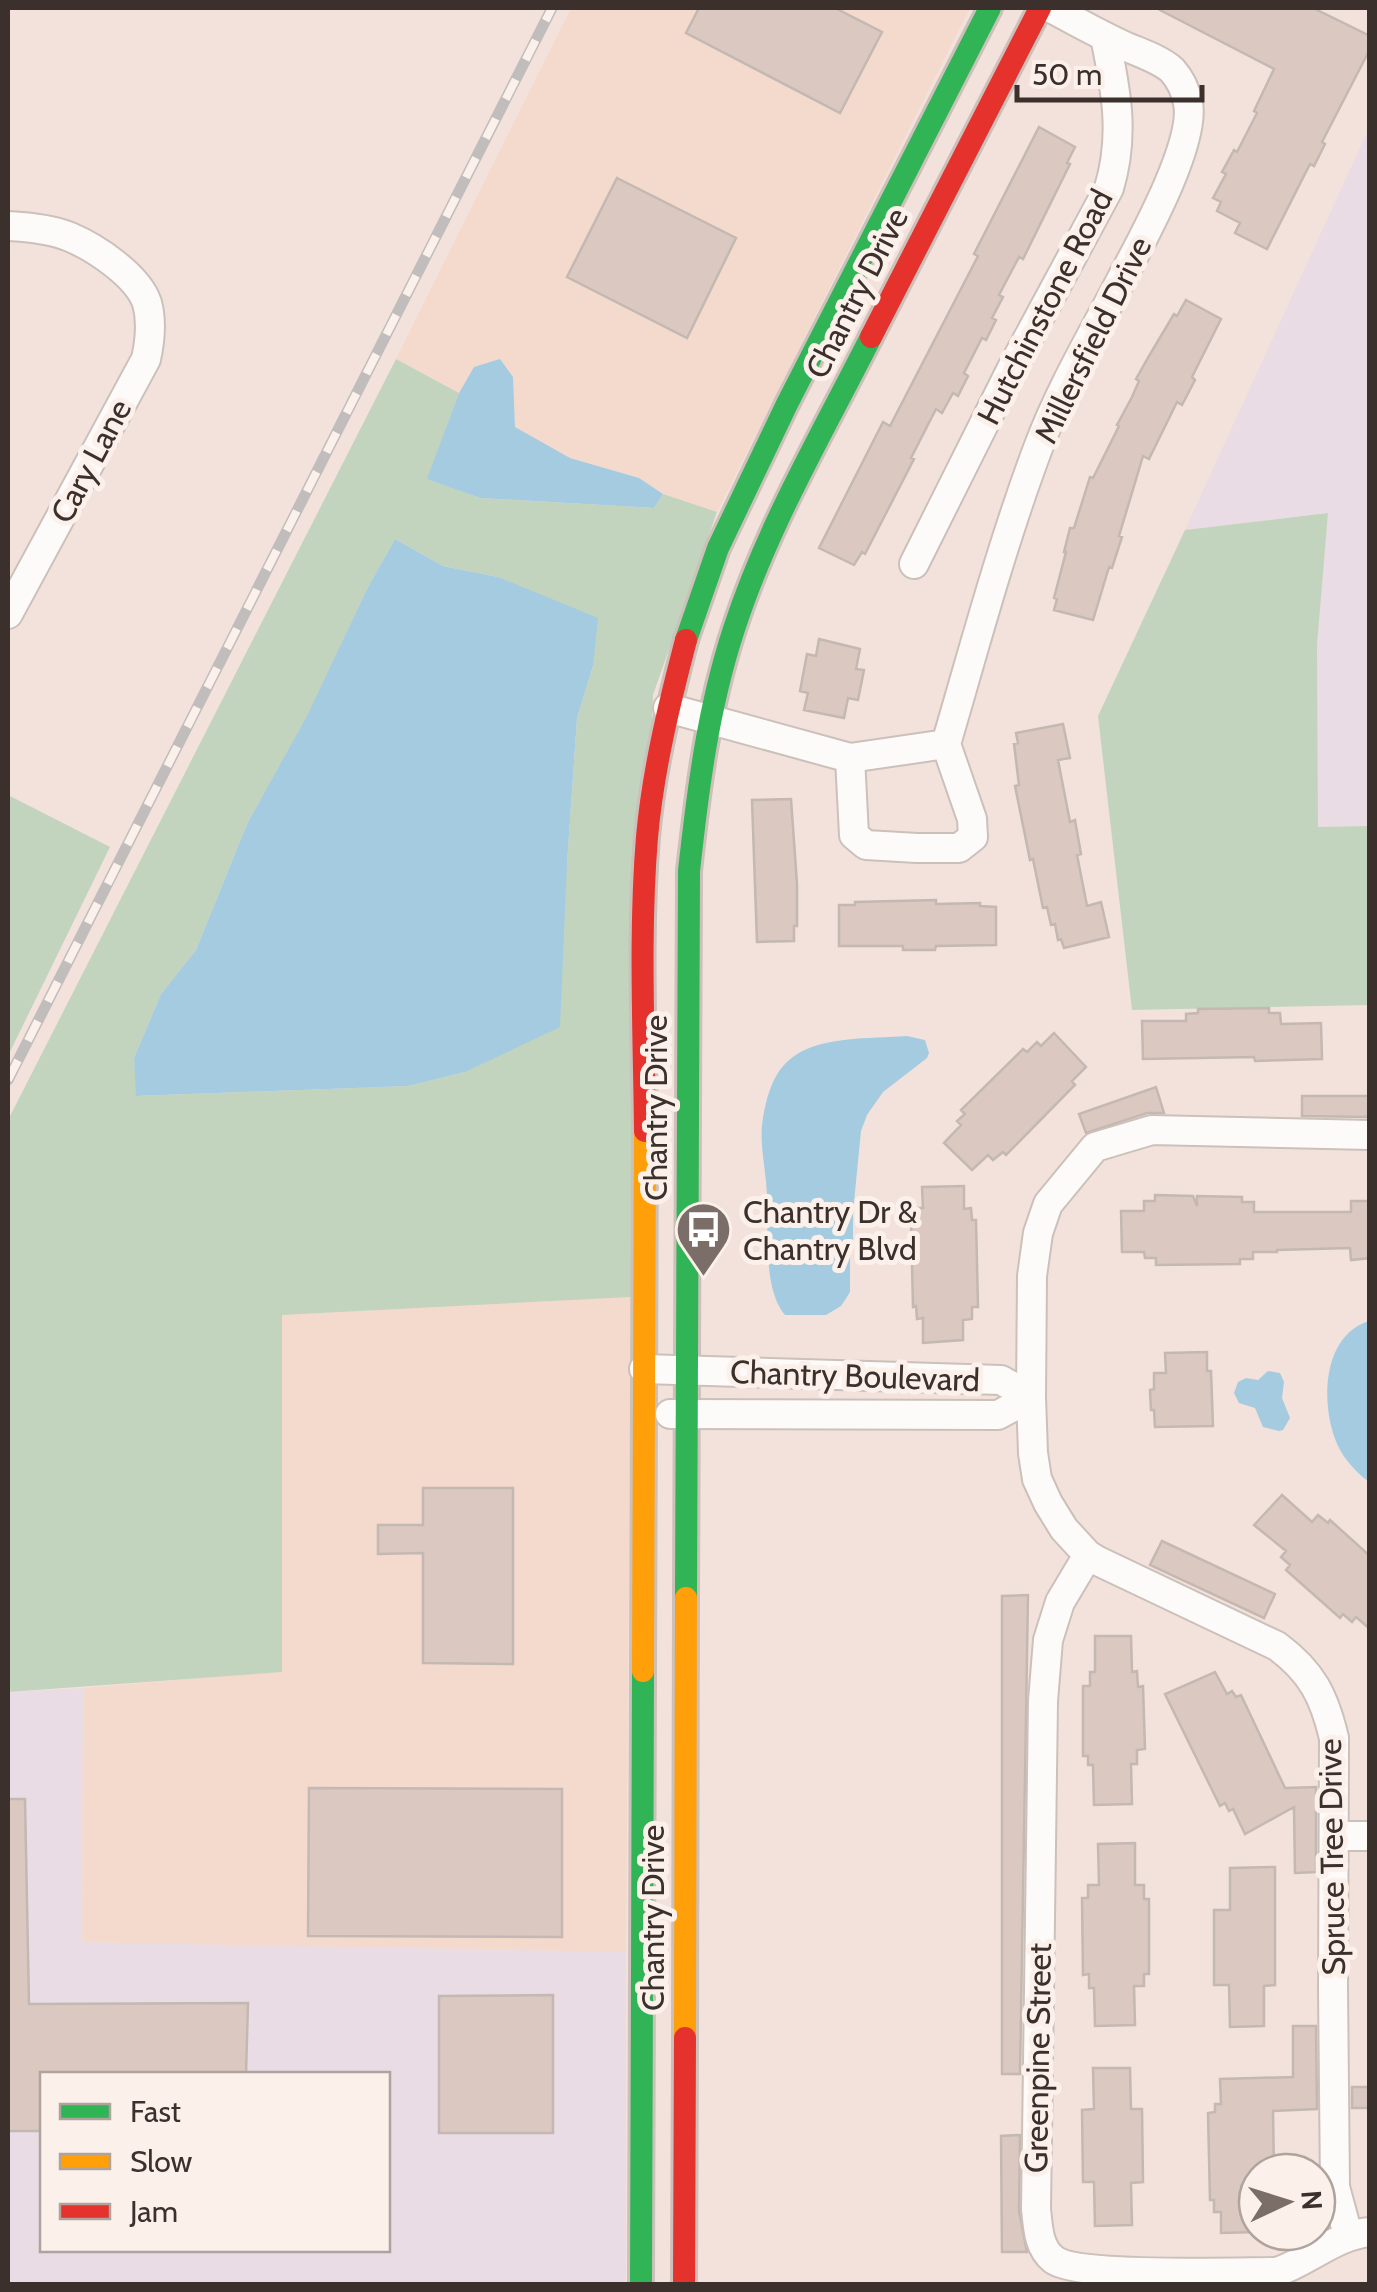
<svg xmlns="http://www.w3.org/2000/svg" width="1377" height="2292" viewBox="0 0 1377 2292" font-family="Cabin,sans-serif">
  <style>
    .commercial { fill: #e9dce4; fill-rule: evenodd }
    .built { fill: #f4d9cd }
    .green { fill: #c2d4bd; fill-rule: evenodd }
    .water { fill: #a4cbe0 }
    .building { fill: #dbc9c1; stroke: #c4b8b2; stroke-width: 2.5 }
    .lines { fill: none; stroke-linecap: round; stroke-linejoin: round }
    .street-casing { stroke: #ccc0ba; stroke-width: 32 }
    .fast-casing { stroke: #ccc0ba; stroke-width: 28 }
    .slow-casing { stroke: #ccc0ba; stroke-width: 28 }
    .jam-casing { stroke: #ccc0ba; stroke-width: 28 }
    .street { stroke: #fdfbfa; stroke-width: 28 }
    .fast { stroke: #30b455; stroke-width: 22 }
    .slow { stroke: #ff9f0a; stroke-width: 22 }
    .jam { stroke: #e5322d; stroke-width: 22 }
    .rail-casing { stroke: #c1bdbc; stroke-width: 11 }
    .rail { stroke: #fcf0eb; stroke-width: 8; stroke-dasharray: 22; stroke-linecap: butt }
    .labels { text-anchor: middle; stroke-width: 10; stroke-linejoin: round; paint-order: stroke }
    .street-label { font-size: 32px; fill: #3b302b; stroke: #fcf0eb }
    .poi-label { font-size: 32px; fill: #3b302b; stroke: #fcf0eb; text-anchor: start }
  </style>
  <rect width="100%" height="100%" fill="#f2e2db"/>
  <path class="commercial" d="M1369 128V826L1318 827 1317 645 1328 513 1185 530Z
    M83 1688 82 1942 626 1952V2284H8V1692ZM42 2074H388V2250H42Z"/>
  <path class="built" d="M571 8H970L717 512 663 494 639 478 570 458 515 427 513 377 474 367 459 393 396 359Z
    M631 1297 626 1952 82 1942 83 1688 282 1671V1315Z"/>
  <path class="green" d="M396 359 459 393 428 479 480 498 654 508 663 494 717 512 653 695 631 1297 282 1315V1672L8 1692V1120ZM395 539 443 566 498 577 593 666 577 718 567 864 465 1072 408 1086 137 1096 134 1058 161 994 196 950 247 824 308 716 368 587Z
    M1328 513 1317 645 1318 827 1369 826V1005L1132 1010 1098 716 1185 530Z
    M8 795 110 847 8 1056Z"/>
  <path class="water" d="M500 359 513 377 515 427 570 458 639 478 663 494 654 508 480 498 427 479 459 393 474 367Z
    M395 539 443 566 498 577 598 618 593 666 577 718 567 864 560 1027 465 1072 408 1086 136 1096 134 1058 161 994 196 950 247 824 307 716 368 587Z
    M907 1036 925 1040 929 1053 927 1058 883 1092 867 1115 861 1131 853 1212V1241L850 1258V1292L845 1300 841 1306 826 1315H785C762 1288 769 1228 767 1194 766 1172 760 1147 762 1125 765 1103 771 1076 788 1061 816 1035 871 1039 907 1036Z
    M1369 1321H1370L1369 1482C1356 1472 1345 1460 1338 1446 1320 1407 1321 1336 1369 1321Z
    M1268 1371 1280 1373 1284 1382 1282 1398 1290 1418 1283 1430 1279 1431 1263 1427 1255 1408 1239 1403 1234 1393 1238 1382 1246 1378 1258 1380Z"/>
  <path class="building" d="M699 8H835L882 32 840 113 686 33Z
    M1156 8H1313L1370 36V49L1322 142 1325 144 1314 166 1310 164 1267 249 1235 233 1240 223 1217 211 1221 202 1213 198 1226 174 1222 172 1234 150 1237 152 1257 113 1254 111 1274 69Z
    M1039 127 1075 147 1067 163 1070 164 1023 259 1019 257 999 295 1003 297 992 318 996 320 986 340 982 338 964 373 968 376 958 396 953 393 942 413 936 409 911 458 914 459 865 554 862 552 854 565 819 548 883 422 890 426 978 256 974 254Z
    M617 178 736 238 687 338 567 277Z
    M1186 300 1221 319 1192 377 1195 380 1182 405 1177 402 1149 459 1143 456 1119 536 1122 537 1112 568 1109 567 1093 620 1054 610 1057 599 1054 598 1066 552H1064L1070 528H1074L1090 477 1093 478 1119 426 1117 425 1132 397 1139 381 1136 379 1149 356 1174 314 1177 316Z
    M819 639 860 649 856 669 864 670 858 700 848 698 844 718 804 710 808 693 800 691 807 654 816 656Z
    M1063 724 1070 758 1058 760 1070 822 1075 820 1081 854 1077 855 1087 906 1101 902 1109 937 1064 948 1061 939 1058 940 1055 924 1051 925 1047 907 1043 908 1033 859 1030 860 1015 786 1019 785 1014 744 1018 743 1016 733Z
    M791 799 797 884V926H794V941L757 942 752 800Z
    M936 900V904L980 903V906L996 907V945L936 946 935 950H903V946H839V905H855V902Z
    M1269 1008V1013H1280L1281 1024 1321 1023 1322 1059 1255 1061 1254 1057 1143 1059 1142 1021H1186V1014L1198 1013V1009Z
    M1054 1033 1086 1067 1072 1081 1075 1085 1006 1155 1003 1152 993 1160 988 1155 972 1170 944 1143 961 1125 957 1121 965 1114 961 1110 1023 1049 1027 1052 1037 1042 1041 1046Z
    M1156 1087 1164 1113H1147L1086 1133 1079 1114Z
    M1302 1096H1370V1117L1302 1116Z
    M964 1186V1209L971 1208 972 1220H976L978 1307H972V1319L963 1320V1340L923 1343V1318L917 1319 916 1306 913 1307 911 1221H917L916 1208H923L922 1187Z
    M1155 1195 1193 1196 1197 1206V1196L1242 1197V1202H1254V1212H1351V1201H1370V1258L1351 1260 1350 1248 1277 1250V1252H1253V1259H1240V1264L1156 1265V1258H1145L1144 1252H1122L1121 1211H1144V1201H1155Z
    M1207 1352V1371H1211L1213 1426 1155 1427 1154 1410H1151L1150 1390 1154 1389V1373H1166L1165 1353Z
    M423 1488H513V1664L423 1663V1553L378 1554V1525H423Z
    M1282 1495 1312 1522 1318 1515 1328 1523 1330 1520 1370 1556V1629L1356 1617 1352 1622 1343 1614 1340 1618 1286 1570 1290 1565 1281 1557 1286 1551 1254 1525Z
    M1162 1541 1275 1594 1264 1618 1150 1565Z
    M1028 1595 1020 2074H1002V1596Z
    M1095 1636H1131L1132 1672 1137 1671 1138 1687 1143 1686 1145 1749 1137 1750V1764H1131L1132 1804 1094 1805 1093 1765H1088V1756H1083V1686H1090V1672H1095Z
    M1215 1672 1227 1694 1232 1691 1236 1697 1241 1695 1285 1788 1316 1787V1872L1295 1873 1294 1807 1245 1834 1233 1809 1229 1811 1225 1803 1220 1806 1165 1694Z
    M309 1788 562 1789V1937L308 1936Z
    M8 1799H25L29 2004 248 2003 246 2074H42V2131H8Z
    M1135 1843V1885H1144V1899H1149V1974H1144V1986H1134L1135 2025 1095 2026 1094 1988H1089V1974L1083 1975 1082 1898H1088V1885H1099L1098 1844Z
    M1275 1867V1985L1264 1986V2026L1230 2027 1229 1985H1214V1910H1230V1868Z
    M553 1995V2133H439V1996Z
    M1293 2026H1316L1317 2109 1273 2111 1274 2172H1257V2232L1221 2233V2212H1214V2200H1210L1208 2113 1215 2112V2104H1221L1220 2079 1293 2077Z
    M1093 2068H1130L1131 2109H1142L1143 2182 1131 2183 1132 2225 1095 2226 1094 2182H1083L1082 2110 1094 2109Z
    M1352 2087H1370V2108H1352Z
    M1020 2135 1019 2211 1027 2252H1002L1001 2136Z"/>
  <g class="lines">
    <defs>
      <path id="street" d="M8 226C28 227 51 229 70 237 96 248 138 276 147 303 152 321 150 341 146 359L8 614
        M914 564 1012 368 1109 188C1125 135 1116 90 1105 37
        M668 708 850 758 946 744 972 819 973 837 959 848H917L866 845 854 835 850 758
        M946 744C975 645 1002 544 1038 448 1060 389 1093 334 1122 278 1142 240 1196 143 1188 103 1186 92 1180 79 1172 70 1159 58 1134 51 1118 43 1095 32 1073 20 1051 8
        M644 1369 1001 1380 1031 1397
        M670 1414 998 1415 1031 1397
        M1088 1555 1060 1602 1048 1640 1043 1701 1036 2209C1038 2226 1038 2247 1053 2259 1076 2278 1239 2272 1277 2272 1309 2261 1336 2235 1370 2232
        M1334 1836H1370
        M1348 2235 1335 2187 1333 1988 1334 1738C1324 1696 1312 1672 1277 1646L1098 1561 1088 1555 1064 1529 1048 1503 1037 1479 1033 1453 1031 1397 1032 1276 1038 1233 1048 1204 1095 1147 1152 1130 1370 1135"/>
      <path id="fast" d="M686 640 718 548 787 404 990 8
        M686 1598 689 871C698 789 708 708 734 629 767 527 823 432 871 337
        M641 2284 643 1671"/>
      <path id="slow" d="M643 1671 645 1131
        M685 2038 686 1598"/>
      <path id="jam" d="M871 337 1040 8
        M645 1131C644 1033 639 934 647 837 653 770 669 705 686 640
        M684 2284 685 2038"/>
    </defs>
    <use href="#street" class="street-casing"/>
    <use href="#fast" class="fast-casing"/>
    <use href="#slow" class="slow-casing"/>
    <use href="#jam" class="jam-casing"/>
    <use href="#street" class="street"/>
    <use href="#fast" class="fast"/>
    <use href="#slow" class="slow"/>
    <use href="#jam" class="jam"/>
    <defs>
      <path id="rail" d="M8 1080 552 8"/>
    </defs>
    <use href="#rail" class="rail-casing"/>
    <use href="#rail" class="rail"/>
  </g>
  <defs>
    <symbol id="bus-pin" viewBox="-11 -11 22 30"><path d="M0 17L-7.5 6A9.5 9.5 0 1 1 7.5 6Z" fill="#7b6e69" stroke="#fcf0eb"/><path d="M-5-6H5V4H4V6H2V4H-2V6H-4V4H-5ZM-3.5-4V0h7V-4ZM-3.5 1.2v1.5H-2V1.2ZM2 1.2v1.5H3.5V1.2Z" fill="#fff"/></symbol>
  </defs>
  <g fill-rule="evenodd">
    <use href="#bus-pin" x="672" y="1198" width="63" height="86"/>
  </g>
  <g class="labels">
    <g class="street-label">
      <text transform="translate(857 293) rotate(-63)" y="11">Chantry Drive</text>
      <text transform="translate(1045 307) rotate(-63)" y="11">Hutchinstone Road</text>
      <text transform="translate(1093 340) rotate(-64)" y="11">Millersfield Drive</text>
      <text transform="translate(91 461) rotate(-62)" y="11">Cary Lane</text>
      <text transform="translate(656 1108) rotate(-90)" y="11">Chantry Drive</text>
      <text transform="translate(855 1376) rotate(2)" y="11">Chantry Boulevard</text>
      <text transform="translate(1332 1857) rotate(-91)" y="11">Spruce Tree Drive</text>
      <text transform="translate(653 1918) rotate(-90)" y="11">Chantry Drive</text>
      <text transform="translate(1038 2058) rotate(-89)" y="11">Greenpine Street</text>
    </g>
    <g class="poi-label">
      <text x="743" y="1223">Chantry Dr &amp;<tspan x="743" dy="37">Chantry Blvd</tspan></text>
    </g>
  </g>
  <rect width="1377" height="2292" fill="none" stroke="#3b302b" stroke-width="20"/>
  <rect x="40" y="2072" width="350" height="180" fill="#fcf0eb" stroke="#afa39e" stroke-width="2.5"/>
  <rect x="60" y="2104" width="50" height="15" fill="#30b455" stroke="#afa39e" stroke-width="2.5"/>
  <text x="130" y="2122" font-size="30" fill="#3b302b">Fast</text>
  <rect x="60" y="2154" width="50" height="15" fill="#ff9f0a" stroke="#afa39e" stroke-width="2.5"/>
  <text x="130" y="2172" font-size="30" fill="#3b302b">Slow</text>
  <rect x="60" y="2204" width="50" height="15" fill="#e5322d" stroke="#afa39e" stroke-width="2.5"/>
  <text x="130" y="2222" font-size="30" fill="#3b302b">Jam</text>
  <g transform="translate(1287 2202) rotate(86)"><circle r="48" fill="#fcf0eb" stroke="#afa39e" stroke-width="2.5"/>
  <path d="M0-8L18 38L0 25L-18 38Z" fill="#7b6e69"/>
  <text y="-15" font-size="28" font-weight="bold" text-anchor="middle" fill="#3b302b">N</text>
  </g>
  <path d="M1017 85v15h185v-15" fill="none" stroke="#3b302b" stroke-width="5"/>
  <text x="1032" y="85" font-size="30" fill="#3b302b" stroke="#fcf0eb" stroke-width="8" paint-order="stroke">50 m</text>
</svg>
